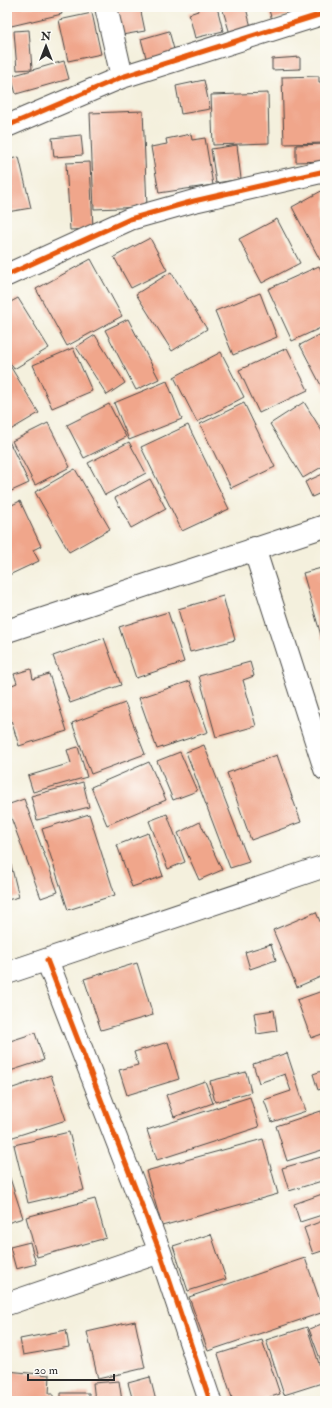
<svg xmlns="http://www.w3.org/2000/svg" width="332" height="1408" viewBox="0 0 332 1408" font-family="'IM FELL Double Pica',serif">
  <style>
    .building { fill: #f0a68b }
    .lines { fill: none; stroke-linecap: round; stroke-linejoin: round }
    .minor-casing { stroke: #494946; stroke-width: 24 }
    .minor { stroke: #fff; stroke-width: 22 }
    .cycleway-casing { stroke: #fdfcf7; stroke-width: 8 }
    .cycleway { stroke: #e8590c; stroke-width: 5 }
  </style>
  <rect width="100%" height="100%" fill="#fdfcf7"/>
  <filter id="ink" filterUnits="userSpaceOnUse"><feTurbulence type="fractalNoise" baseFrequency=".025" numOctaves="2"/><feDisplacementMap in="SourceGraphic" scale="8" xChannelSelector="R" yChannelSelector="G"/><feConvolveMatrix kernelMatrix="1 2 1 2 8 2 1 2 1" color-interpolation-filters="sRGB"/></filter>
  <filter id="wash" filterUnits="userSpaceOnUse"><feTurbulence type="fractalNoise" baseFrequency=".012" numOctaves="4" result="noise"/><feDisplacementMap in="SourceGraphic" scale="16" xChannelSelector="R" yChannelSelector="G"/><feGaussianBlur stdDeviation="0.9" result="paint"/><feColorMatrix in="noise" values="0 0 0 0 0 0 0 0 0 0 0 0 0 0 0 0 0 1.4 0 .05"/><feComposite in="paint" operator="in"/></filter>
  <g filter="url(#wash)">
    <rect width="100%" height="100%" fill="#f4f0dd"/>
    <g id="blocks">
      <path class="building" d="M7 7H60L62 14 7 27Z
        M116 7H140L145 31 122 35Z
        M197 7H217L223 31 195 38 189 14 198 11Z
        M222 7H249L246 8 251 27 230 34Z
        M268 7H316L272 20Z
        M92 13 101 54 68 61 59 20Z
        M29 30 32 69 17 70 14 31Z
        M169 31 175 53 147 61 141 39Z
        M300 57V69L272 70V59Z
        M64 61 69 79 16 94 11 76Z
        M319 76V82H325V143L284 144 282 77Z
        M204 80 210 109 181 114 176 86Z
        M268 93 269 143 213 145 211 95Z
        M143 111 147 207 94 209 90 113Z
        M191 134 192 140 205 138 213 185 159 193 151 147 167 144 166 139Z
        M81 135 83 155 54 157 52 138Z
        M325 144V161L296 162V145Z
        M237 145 241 179 216 183 211 149Z
        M19 157 31 208 7 212V160Z
        M90 162 93 229 70 230 66 163Z
        M325 189V258L320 260 292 207Z
        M277 219 300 263 262 283 239 239Z
        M150 238 167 270 131 288 114 257Z
        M91 259 122 316 67 346 36 289Z
        M319 266 325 279V326L292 341 268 289Z
        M171 272 207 329 172 351 136 294Z
        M260 293 277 337 233 355 215 311Z
        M18 298 49 348 14 369 7 358V304Z
        M128 319 159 379 136 390 105 330Z
        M325 332V393L300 345Z
        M95 335 125 383 107 395 76 347Z
        M73 348 92 391 52 408 33 365Z
        M287 348 308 390 259 413 239 370Z
        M221 352 244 397 197 422 174 377Z
        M7 361 39 413 7 432Z
        M167 381 182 419 129 440 114 403Z
        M304 402 325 436V465L303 478 270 424Z
        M244 403 275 467 231 488 200 424Z
        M109 404 126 437 84 458 67 425Z
        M48 423 70 467 35 485 12 441Z
        M188 425 229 509 182 531 141 447Z
        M7 437 29 483 7 493Z
        M129 442 146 473 105 495 88 463Z
        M75 469 110 529 69 552 35 492Z
        M325 473V491L312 497 305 482Z
        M150 479 166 509 131 528 115 498Z
        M7 499 10 506 20 501 41 546 33 550 39 561 7 576Z
        M325 567V638L322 639 303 573Z
        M223 596 235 640 190 652 178 609Z
        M168 612 184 662 136 678 119 627Z
        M104 638 121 685 70 703 53 656Z
        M250 662 254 676 243 680 256 726 216 737 199 676Z
        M31 669 33 679 49 674 67 731 19 746 7 707V687L17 683 14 674Z
        M190 681 208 732 157 749 139 698Z
        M125 703 145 754 91 774 72 723Z
        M204 745 249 862 230 868 186 752Z
        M78 747 87 777 33 792 28 776 71 763 67 750Z
        M180 752 197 791 173 800 157 761Z
        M277 755 301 822 251 840 227 773Z
        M149 762 166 800 107 825 91 787Z
        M83 782 89 807 37 820 31 796Z
        M24 799 58 892 41 898 7 807V805Z
        M89 814 115 895 68 910 42 829Z
        M167 814 185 862 168 869 149 821Z
        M200 822 222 870 199 880 178 833Z
        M148 833 163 876 132 887 117 845Z
        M7 849 19 897 7 900Z
        M316 912 322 926 325 924V975L297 987 273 930Z
        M271 944 276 960 250 969 245 952Z
        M137 963 153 1015 101 1030 84 979Z
        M325 990V1033L311 1038 297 1000Z
        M274 1010 277 1031 257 1034 254 1013Z
        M35 1033 44 1060 7 1072V1042Z
        M168 1042 179 1079 127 1095 119 1070 138 1065 134 1052Z
        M287 1053 306 1111 272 1122 264 1100 291 1091 285 1074 259 1083 253 1064Z
        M325 1070V1088L318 1090 313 1074Z
        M246 1072 251 1092 215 1102 210 1081Z
        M51 1075 66 1120 10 1138 7 1129V1090Z
        M205 1081 213 1103 174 1117 166 1095Z
        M250 1097 259 1127 157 1160 147 1130Z
        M321 1111 325 1123V1149L287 1161 276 1126Z
        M69 1132 84 1190 28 1203 14 1145Z
        M263 1139 278 1194 162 1226 146 1171Z
        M325 1156V1180L289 1191 282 1168Z
        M7 1169 23 1218 7 1223Z
        M325 1193V1214L300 1222 294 1204Z
        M95 1199 106 1238 37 1257 26 1217Z
        M325 1220V1250L313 1254 304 1228Z
        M211 1234 226 1279 188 1291 173 1246Z
        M30 1242 36 1264 16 1269 10 1247Z
        M305 1258 324 1312 208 1351 189 1297Z
        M325 1285V1294L322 1286Z
        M135 1321 145 1368 98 1379 87 1332Z
        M324 1323 325 1363 322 1364 309 1329Z
        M307 1327 325 1382 284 1395 266 1340Z
        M66 1330 69 1347 23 1355 20 1339Z
        M262 1340 280 1394 258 1401H233L218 1354Z
        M7 1371 50 1375 49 1394H53V1401H7Z
        M150 1377 156 1401H133L128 1383Z
        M119 1381 122 1401H95L93 1383Z
        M61 1393H89V1401H61Z"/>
    </g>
  </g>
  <g filter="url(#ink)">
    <use href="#blocks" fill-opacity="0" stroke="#494946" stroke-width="1"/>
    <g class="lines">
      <defs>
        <path id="minor" d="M106 7 122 77
          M7 126 122 77 325 13
          M7 275 130 219 194 201 325 171
          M254 548 325 769
          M7 631 325 526
          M47 960 160 1252 210 1401
          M7 973 325 866
          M7 1304 160 1252"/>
      </defs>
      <use href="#minor" class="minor-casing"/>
      <use href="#minor" class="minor"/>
      <defs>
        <path id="cycleway" d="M7 126 122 77 325 13
          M7 275 130 219 194 201 325 171
          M47 960 160 1252 210 1401"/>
      </defs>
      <use href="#cycleway" class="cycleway-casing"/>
      <use href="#cycleway" class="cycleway"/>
    </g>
  </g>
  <rect width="332" height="1408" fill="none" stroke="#fdfcf7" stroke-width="24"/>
  <g transform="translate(46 46)" stroke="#fdfcf7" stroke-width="3" paint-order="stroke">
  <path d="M0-3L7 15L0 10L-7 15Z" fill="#2b2b2b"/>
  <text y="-6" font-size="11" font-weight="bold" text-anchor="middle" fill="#2b2b2b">N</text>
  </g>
  <path d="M28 1374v6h86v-6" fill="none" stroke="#2b2b2b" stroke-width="2"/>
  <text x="34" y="1374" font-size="12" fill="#2b2b2b" stroke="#fdfcf7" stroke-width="3" paint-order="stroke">20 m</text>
</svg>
